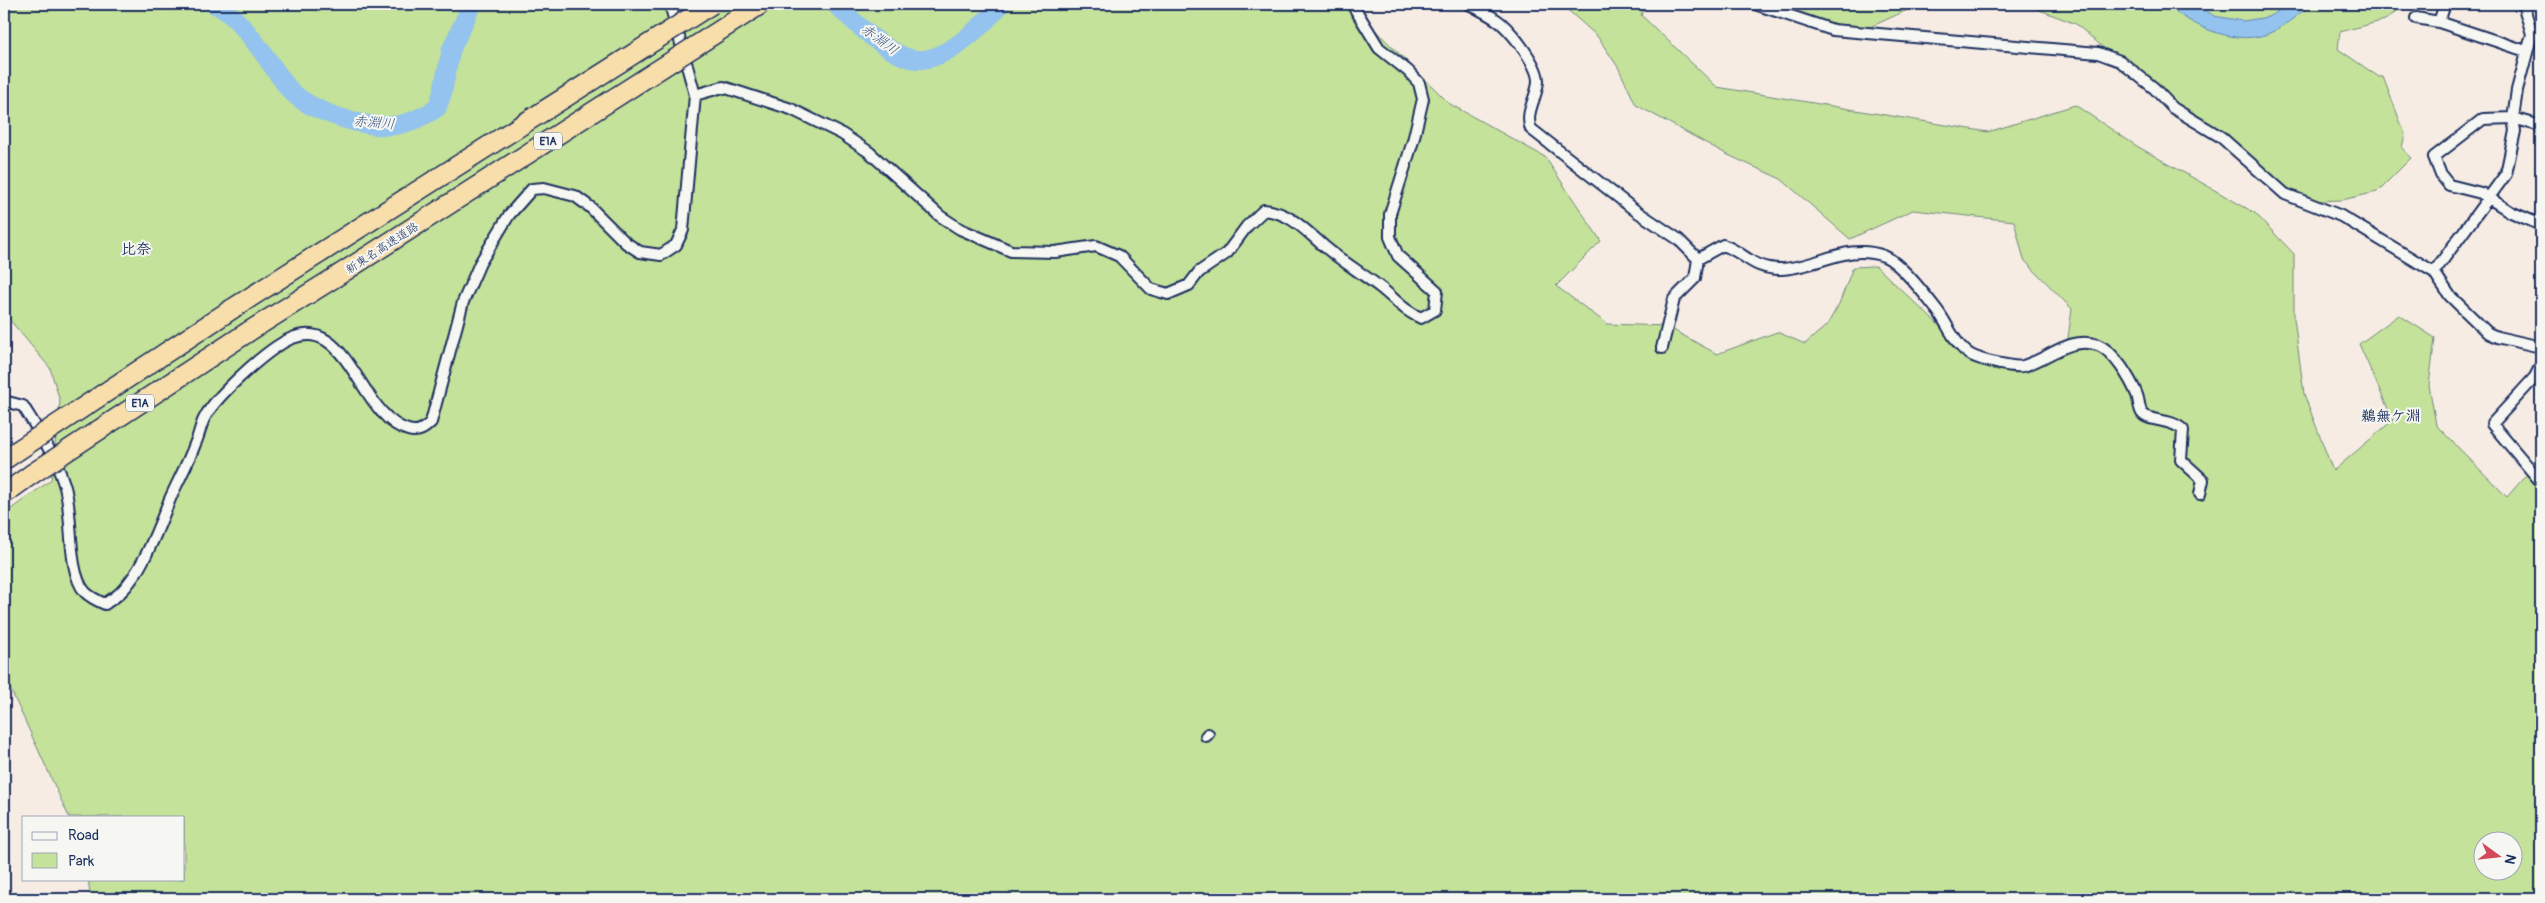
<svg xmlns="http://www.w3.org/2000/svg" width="2545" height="903" viewBox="0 0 2545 903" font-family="Pangolin,'Klee One',sans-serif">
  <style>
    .green { fill: #c4e29a; stroke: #70887c; fill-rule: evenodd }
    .water { fill: #93c3ee; stroke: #6388b4 }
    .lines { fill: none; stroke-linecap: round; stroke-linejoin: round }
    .river { stroke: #93c3ee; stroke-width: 19 }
    .street-casing { stroke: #1b2f5e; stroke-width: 14 }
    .highway-casing { stroke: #1b2f5e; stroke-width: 22 }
    .street { stroke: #f6f6f2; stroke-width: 10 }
    .highway { stroke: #f8deab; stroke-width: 19 }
    .highway-bridge-casing { stroke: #1b2f5e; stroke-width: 22; stroke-linecap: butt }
    .highway-bridge { stroke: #f8deab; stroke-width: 19 }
    .labels { text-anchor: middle; stroke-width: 4; stroke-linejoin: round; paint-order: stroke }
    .shield { fill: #f6f6f2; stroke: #5d6b8a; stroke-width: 1 }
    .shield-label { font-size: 11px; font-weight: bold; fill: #1b2f5e }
    .street-label { font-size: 12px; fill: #1b2f5e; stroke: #f6f6f2 }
    .water-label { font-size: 14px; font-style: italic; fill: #395482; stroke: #f6f6f2 }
    .quarter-label { font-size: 15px; font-weight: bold; fill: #1b2f5e; stroke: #f6f6f2 }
  </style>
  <rect width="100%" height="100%" fill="#f7ece4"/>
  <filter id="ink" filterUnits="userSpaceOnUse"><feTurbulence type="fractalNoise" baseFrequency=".02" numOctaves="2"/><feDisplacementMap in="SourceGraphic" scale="10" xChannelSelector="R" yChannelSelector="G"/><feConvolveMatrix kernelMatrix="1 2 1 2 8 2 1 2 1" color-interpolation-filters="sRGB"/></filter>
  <g filter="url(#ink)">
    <path class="green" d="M4 4H1166L1176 8 1183 4H1349L1450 104 1545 157 1601 241 1556 286 1607 324 1666 326 1717 354 1777 332 1805 344 1827 325 1839 304 1853 267 1876 266 1980 364 2015 373 2066 352 2072 309 2024 260 2014 221 1913 210 1850 239 1781 179 1728 155 1636 105 1618 67 1597 36 1561 4H1646L1641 15 1717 87 1988 132 2075 105 2135 145 2255 213 2294 254V318L2304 394 2333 471 2393 420 2359 344 2399 315 2435 338 2429 385 2436 425 2507 497 2527 474 2541 490V899H91L88 879H184V817H69L4 675V514L51 480 60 401 50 368 4 313ZM2482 840H2512V870H2482Z
      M1767 4H1941L1912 8 1870 27 1833 25Z
      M2024 4H2407L2385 20 2340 32 2338 49 2379 77H2383L2405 134 2402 148 2411 158 2377 192 2342 200 2312 201 2278 189 2269 172 2173 108 2076 24Z"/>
    <path class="water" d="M2166 4H2196L2214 16 2243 21 2268 17 2290 4H2312C2300 13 2287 24 2274 31 2240 49 2192 27 2166 4Z"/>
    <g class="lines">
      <path class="river" d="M214 4C241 15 270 65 289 89 309 112 372 132 402 124 414 121 426 115 437 108L442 94 451 50 472 4
        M835 4C854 22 887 54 913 59 942 65 984 25 1001 4"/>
      <defs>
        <path id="street" d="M670 4 695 95
          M1469 4C1480 10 1493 16 1502 24 1514 35 1537 64 1538 80 1538 97 1524 112 1531 129L1636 211 1678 239 1698 259
          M1755 4 1833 30 2098 53 2120 61 2154 88 2173 108 2221 137 2285 194 2341 216 2434 272 2450 296 2488 333 2497 337 2541 347
          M2416 18 2439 22 2526 51
          M2439 22 2445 4
          M2541 126 2513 118 2483 119 2434 157 2441 175 2449 185 2481 193 2511 212 2541 225
          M1698 259 1723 245C1746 253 1751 269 1781 269 1817 268 1847 242 1884 256 1901 263 1926 296 1937 310 1948 324 1955 346 1971 355 1980 360 2013 368 2023 366 2047 360 2070 335 2098 345 2114 351 2131 380 2137 395 2139 400 2139 409 2142 413 2148 422 2171 418 2183 430L2181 460 2203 480 2200 494
          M2434 272 2506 174 2515 131 2513 118 2517 90 2532 34 2523 4
          M1662 348 1674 299 1695 278 1698 259
          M2541 365 2535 377 2492 424 2541 482
          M4 401 23 406C39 432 55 455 64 484 74 512 66 570 85 592 91 598 98 601 105 604 110 600 116 597 120 593 143 571 158 528 170 499 178 481 188 463 195 444 199 436 200 427 204 419 213 399 257 360 276 347 347 297 356 416 408 430 418 433 424 429 431 422L463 302 480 263 509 215 532 189 544 188 575 196 590 207 626 243 640 252 661 255 676 245 683 230 695 95 723 87 791 109 842 134 869 152 940 216 960 229 1011 251 1055 252 1096 246 1119 256 1151 289 1168 294 1189 285 1199 272 1227 253 1247 226 1264 210C1291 213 1305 230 1325 247 1343 262 1363 274 1381 288 1396 300 1403 310 1421 318L1435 310 1437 291 1398 256 1390 237V214L1413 141 1423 99 1419 83 1408 71 1379 48 1352 4
          M1206 736 1208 734"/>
        <path id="highway" d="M232 309 320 253
          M248 332 334 278
          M4 460 17 451
          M4 494 32 474"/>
      </defs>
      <use href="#street" class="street-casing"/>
      <use href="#highway" class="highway-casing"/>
      <use href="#street" class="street"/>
      <use href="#highway" class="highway"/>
      <defs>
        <path id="highway-bridge" d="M320 253 712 4
          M334 278 761 4
          M17 451 232 309
          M32 474 248 332"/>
      </defs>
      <use href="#highway-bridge" class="highway-bridge-casing"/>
      <use href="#highway-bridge" class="highway-bridge"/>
    </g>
  </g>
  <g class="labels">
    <g class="shield">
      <rect x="534" y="132.5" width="28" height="17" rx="4"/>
      <rect x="126" y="394.5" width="28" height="17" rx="4"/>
    </g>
    <g class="shield-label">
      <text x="548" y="145">E1A</text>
      <text x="140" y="407">E1A</text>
    </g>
    <g class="street-label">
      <text transform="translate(382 248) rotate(-33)" y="4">新東名高速道路</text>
    </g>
    <g class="water-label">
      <text transform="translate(880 39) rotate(36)" y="5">赤淵川</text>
      <text transform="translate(374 122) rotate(5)" y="5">赤淵川</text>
    </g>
    <g class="quarter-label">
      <text x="136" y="254">比奈</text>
      <text x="2391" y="421">鵜無ケ淵</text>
    </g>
  </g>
  <rect width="2545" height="903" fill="none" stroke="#f6f6f2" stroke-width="20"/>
  <rect x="10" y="10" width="2525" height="883" fill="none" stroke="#1b2f5e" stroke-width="2" filter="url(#ink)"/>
  <rect x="22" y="816" width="162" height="65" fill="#f6f6f2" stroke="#9ea6b7"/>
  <rect x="32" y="832" width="25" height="8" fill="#f6f6f2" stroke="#9ea6b7"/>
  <text x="68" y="840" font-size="15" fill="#1b2f5e">Road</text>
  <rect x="32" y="853" width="25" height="15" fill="#c4e29a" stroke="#9ea6b7"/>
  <text x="68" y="866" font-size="15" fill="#1b2f5e">Park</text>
  <g transform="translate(2498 856) rotate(105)"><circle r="24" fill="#f6f6f2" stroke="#9ea6b7"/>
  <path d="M0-4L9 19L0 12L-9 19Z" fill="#d1495b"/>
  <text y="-8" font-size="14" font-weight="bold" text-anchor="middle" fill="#1b2f5e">N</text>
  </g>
</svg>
